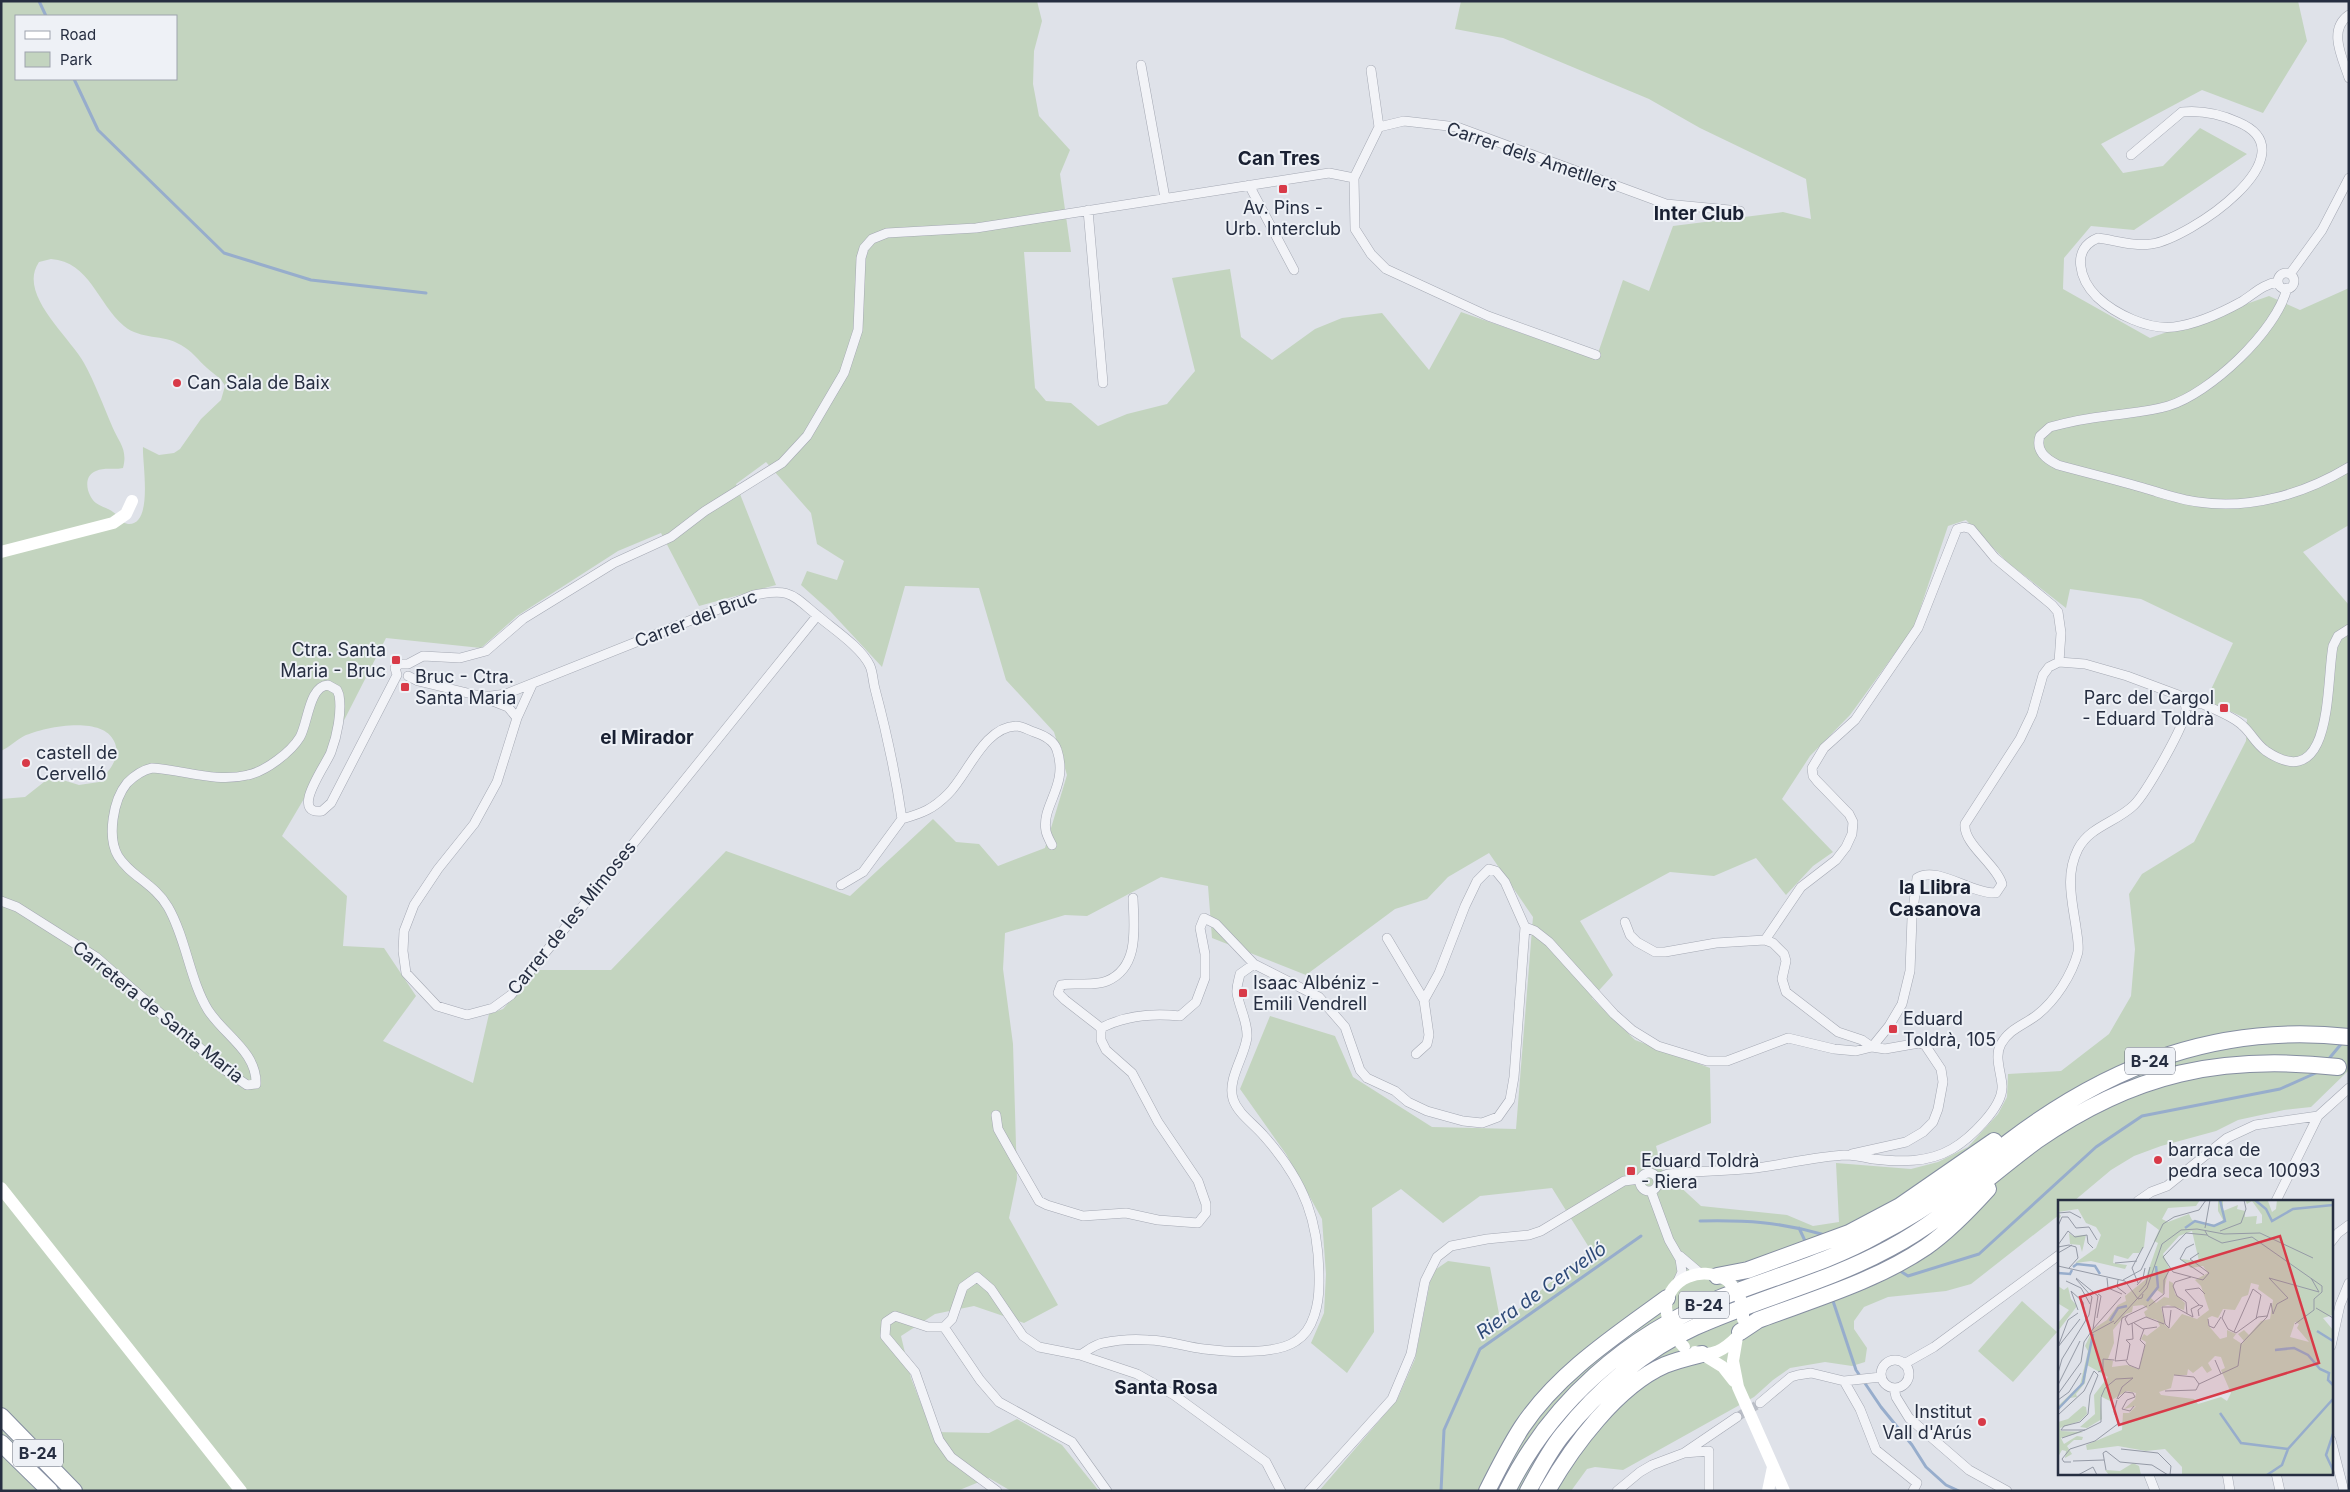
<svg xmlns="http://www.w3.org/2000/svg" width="2350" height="1492" viewBox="0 0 2350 1492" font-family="Inter,sans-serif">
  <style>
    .green { fill: #c3d4bf; fill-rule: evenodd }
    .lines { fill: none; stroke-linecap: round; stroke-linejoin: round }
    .stream { stroke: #97adcc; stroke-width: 3 }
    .street-tunnel { stroke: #babec7; stroke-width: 9; stroke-dasharray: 9 4.5; stroke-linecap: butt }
    .street-casing { stroke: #a4a8b3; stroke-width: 10 }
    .highway-casing { stroke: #858ea1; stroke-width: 18 }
    .street { stroke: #f2f3f7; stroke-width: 9 }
    .secondary { stroke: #fff; stroke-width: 12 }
    .highway { stroke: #fff; stroke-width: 16 }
    .secondary-bridge { stroke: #fff; stroke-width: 12 }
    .poi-dot { fill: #d83a48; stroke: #eef1f6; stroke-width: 2 }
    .labels { text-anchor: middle; stroke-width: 4; stroke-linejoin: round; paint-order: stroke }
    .shield { fill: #eef1f6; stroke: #626877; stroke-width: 1 }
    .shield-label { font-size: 16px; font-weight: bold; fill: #262e41 }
    .street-label { font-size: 18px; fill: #262e41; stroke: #eef1f6 }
    .poi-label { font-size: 18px; fill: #262e41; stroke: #eef1f6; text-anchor: start }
    .neighbourhood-label { font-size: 19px; font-weight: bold; fill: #192032; stroke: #eef1f6 }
    .water-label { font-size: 19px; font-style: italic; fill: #2e4a78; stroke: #eef1f6 }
    .inset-river { fill: none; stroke: #97adcc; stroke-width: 2.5 }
    .inset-road { fill: none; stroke: #959aa6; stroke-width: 1 }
    .view { fill: #d83a48; fill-opacity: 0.15; stroke: #d83a48; stroke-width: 2.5 }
    .inset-edge { fill: none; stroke: #262e41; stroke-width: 2.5 }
  </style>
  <rect width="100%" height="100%" fill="#dfe2e9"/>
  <path class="green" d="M1 1H1037L1042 21 1034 51 1033 84 1039 116 1070 150 1060 174 1071 252H1024L1035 388 1046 401 1071 403 1098 426 1127 414 1167 404 1195 371 1172 278 1230 269 1241 337 1272 360 1315 329 1342 318 1382 313 1429 370 1461 312 1596 359 1623 280 1649 291 1673 226 1783 212 1811 219 1806 179 1700 128 1649 99 1503 38 1455 29 1461 1H2298L2307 41 2263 113 2202 90 2101 144 2123 173 2163 166 2200 128 2247 154 2134 230 2091 226 2064 258 2063 289 2150 338 2269 296 2300 310 2349 288V525L2303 552 2349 605V1070L2311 1107 2284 1110 2238 1120 2216 1131 2161 1146 2134 1156 2111 1170 2074 1201H2059V1215L1971 1284 1946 1291 1888 1297 1864 1307 1854 1321V1329L1867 1348 1865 1362 1852 1366 1825 1362 1790 1368 1773 1380 1754 1397 1623 1470 1595 1467 1587 1469 1571 1491H1319L1397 1400 1415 1359 1432 1272 1448 1261 1490 1267 1501 1324 1590 1249 1552 1188 1480 1196 1443 1223 1401 1189 1372 1208 1374 1332 1347 1373 1311 1343 1324 1313 1326 1274 1322 1219 1286 1154 1240 1089 1270 1016 1335 1036 1353 1077 1432 1127 1516 1129 1533 917 1489 853 1448 877 1427 899 1395 909 1306 975 1212 938 1208 886 1161 877 1087 916 1065 915 1005 933 1003 969 1013 1044 1017 1179 1009 1218 1058 1305 1024 1323 974 1306 935 1314 901 1336 911 1378 932 1432 989 1433 1017 1419 1062 1445 1099 1491H1011L989 1478 957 1491H1V799L25 797 44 782 53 777 79 785 99 782C109 771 122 757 114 741 102 715 44 727 24 736 16 740 10 747 1 751ZM16 16H176V79H16ZM51 259C90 262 97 303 124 326 141 340 163 334 181 345 192 351 198 360 207 368 214 375 220 376 225 386L221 400 201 419 180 449 174 453 159 455 143 447C142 462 154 526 128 524 121 523 118 515 113 512 108 508 101 507 96 503 87 496 82 476 96 471 104 467 114 470 123 468 128 449 119 443 112 426 103 405 95 383 84 363 69 336 17 294 39 262ZM766 462 811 513 817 544 844 561 837 580 807 571 801 585 830 611 882 667 905 586 979 588 1006 680 1054 732 1067 775 1045 848 998 866 979 844 956 842 933 819 850 896 726 851 611 970H538L503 1009 489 1014 473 1083 383 1041 416 996 384 948 343 946 347 896 282 836 305 797 386 638 481 648 517 616 618 551 661 533 699 606 776 585 736 484ZM1966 520 2007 562 2066 608 2070 589 2141 599 2233 643 2206 700 2247 719 2246 741 2194 842 2142 874 2129 894 2135 949 2131 996 2109 1034 2061 1071 2008 1074 2007 1097 1998 1114 1968 1147 1938 1162 1911 1169 1836 1163 1839 1222 1813 1226 1787 1215 1701 1206 1662 1170 1656 1146 1711 1123 1710 1068 1635 1040 1592 998 1613 975 1580 921 1670 872 1714 876 1756 858 1786 895 1813 866 1833 852 1782 799 1810 756 1850 715 1914 627 1948 526Z
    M2022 1301 2057 1332 2013 1382 1978 1351Z"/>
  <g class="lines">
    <path class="stream" d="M39 1 46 16
      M74 79 98 130 224 253 311 280 426 293
      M2327 1061 2342 1043
      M1700 1221C1745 1220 1781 1222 1825 1235
      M1799 1228 1806 1243
      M1897 1269 1908 1276 1979 1254 2096 1147 2142 1116 2280 1089 2318 1072
      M1832 1298 1856 1370 1881 1407 1912 1445 1926 1467 1946 1485 1959 1491
      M1441 1491 1444 1430 1480 1349 1641 1236"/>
    <path class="street-tunnel" d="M1737 1417 1760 1403"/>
    <defs>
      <path id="street" d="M2349 15C2327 30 2343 59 2349 78
        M1141 65 1165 198
        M1371 70 1379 127
        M2131 155 2182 112C2201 110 2220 114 2238 122 2314 154 2189 239 2151 244 2135 247 2114 240 2098 238 2070 249 2080 280 2097 297 2115 314 2148 330 2174 327 2197 324 2221 313 2241 302 2254 294 2263 284 2278 282
        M1249 185 1294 270
        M1088 210 1103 383
        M2278 281a8 8 0 1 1 16 0a8 8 0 1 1-16 0Z
        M2290 274 2322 230 2349 178
        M2287 288C2277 331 2209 394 2168 406 2148 412 2127 413 2107 416 2088 418 2069 422 2050 427L2040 436C2035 451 2046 459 2058 465 2087 473 2117 480 2147 489 2164 494 2181 500 2198 502 2250 510 2304 494 2349 467
        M1596 355 1488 316 1386 269 1371 254 1355 229 1354 178 1379 127 1404 121 1457 127 1666 204 1740 211
        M408 664 423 656 460 658 486 651 523 619 614 563 671 537 705 511 782 463 807 436 844 373 858 330 861 258 864 248 872 239 887 233 976 228 1329 173 1354 178
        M397 675 395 668 399 664H408
        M408 676 418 681 484 697 506 694 754 595C791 588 791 594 818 616 833 629 861 647 870 666 873 673 873 682 875 689 886 730 896 777 902 819L863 872 841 885
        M532 685 517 718 497 782 474 824 438 869 414 905 404 931 403 951 406 973 437 1006 467 1015 493 1008 511 995 817 616
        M485 698 508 707 517 718
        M2186 707 2197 703 2203 704C2215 710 2233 716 2243 726 2252 734 2255 743 2266 751 2334 797 2326 681 2333 646L2338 636 2349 629
        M902 819C923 813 933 809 948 794 968 774 984 727 1016 726 1022 726 1028 730 1034 732 1043 735 1054 740 1057 750 1069 786 1041 805 1046 831 1047 836 1050 841 1052 845
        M1 901 17 907 96 957 225 1070 247 1085 256 1084C257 1052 224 1035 208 1010 190 981 186 938 168 907 155 884 130 876 118 856 107 837 113 800 127 783 134 776 143 770 152 768 184 770 216 783 248 775 266 771 291 752 300 737 308 723 309 686 328 685L337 690 339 695C342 712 337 736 331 752 328 762 288 815 322 811L331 803 397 675
        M1625 922 1630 935 1637 942 1655 952H1665L1716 943 1765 940 1773 943 1784 954 1786 961 1782 979 1786 992 1838 1032 1862 1040 1872 1047 1885 1049 1919 1043 1925 1045 1941 1069 1943 1082 1938 1109 1933 1122 1923 1132 1906 1142 1852 1154
        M1525 927 1535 931 1549 942 1614 1014 1632 1030 1658 1046 1707 1061H1727L1788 1038 1834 1049 1856 1051 1872 1047 1889 1026 1902 1004 1910 971 1912 918 1917 878C1937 865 1971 894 1996 893L2002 884C1996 864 1963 844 1965 824L2020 739 2032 714 2043 675 2049 667 2059 662 2085 664 2127 676 2178 695C2183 699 2186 703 2186 709 2186 724 2146 793 2134 805 2117 822 2090 826 2078 849 2065 875 2072 900 2076 927 2077 935 2079 944 2078 952 2072 975 2055 1001 2037 1015 2024 1025 2009 1029 2001 1044 1994 1056 2001 1072 2002 1085 2004 1107 1969 1139 1952 1149 1928 1163 1900 1162 1873 1159 1864 1157 1854 1155 1844 1155 1814 1157 1786 1164 1756 1168 1727 1171 1697 1171 1668 1174L1657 1178
        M1387 938 1424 1000
        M1765 940 1801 887 1836 860 1846 847 1852 834 1853 822 1849 814 1817 781 1813 776 1812 768 1824 748 1855 720 1918 628 1957 529 1964 527 1971 529 1995 558 2052 605 2058 612 2061 633 2059 662
        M1101 1028 1065 1000 1058 993 1061 985C1075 982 1092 987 1107 981 1140 967 1134 927 1133 898
        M996 1115 998 1129 1016 1161 1039 1201 1047 1205 1083 1216 1126 1213 1158 1220 1198 1223 1206 1213V1204L1198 1181 1158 1122 1132 1073 1106 1050 1101 1040V1028C1126 1015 1152 1013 1180 1016L1196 1002 1205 978V954L1200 928 1204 918 1216 924 1254 964 1319 997 1345 1027 1360 1070 1367 1078 1395 1091 1408 1102 1427 1111 1463 1121 1482 1123 1498 1117 1510 1100 1514 1077 1525 927 1505 882 1496 871 1489 869 1477 881 1465 906 1439 973 1424 1000 1429 1035 1427 1044 1416 1054
        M1640 1182a9 9 0 1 1 18 0a9 9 0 1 1-18 0Z
        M1651 1191 1669 1240 1680 1259 1682 1272 1677 1283
        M2138 1201 2151 1192 2167 1186 2227 1138 2255 1125 2318 1116
        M2276 1201 2318 1116 2349 1088
        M2331 1242 2338 1233 2349 1225
        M1680 1256 1700 1273
        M944 1327 952 1319 963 1287 977 1277 991 1289 1023 1336 1039 1347 1080 1355 1137 1374 1174 1395 1266 1462 1281 1491
        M944 1327H928L895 1316 886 1322 885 1336 915 1372 939 1440 951 1457 997 1491
        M944 1327 980 1380 999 1402 1072 1442 1107 1491
        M2331 1346 2340 1305 2349 1283
        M1080 1355C1087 1351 1095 1344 1103 1343 1117 1340 1134 1339 1148 1340 1167 1340 1186 1347 1204 1349 1229 1352 1276 1355 1296 1341 1314 1330 1319 1303 1319 1284 1320 1223 1305 1182 1264 1136 1254 1124 1238 1114 1233 1099 1227 1079 1245 1056 1247 1037 1248 1022 1239 1007 1237 993 1236 987 1239 980 1240 974L1254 964
        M1881 1374a14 14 0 1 1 28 0a14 14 0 1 1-28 0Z
        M1904 1364 1934 1347 2059 1255
        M1844 1381 1860 1409 1876 1450 1917 1483 1913 1491
        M1894 1388 1896 1397 1909 1418 1969 1470 2007 1491
        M1760 1403 1791 1377 1798 1375 1811 1373 1844 1381 1881 1377
        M2331 1440 2344 1491
        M1684 1453 1709 1451V1491
        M2148 1473 2155 1491
        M2227 1473 2230 1491
        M2276 1473 2280 1491
        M1309 1491 1392 1399 1411 1354 1425 1281 1437 1257 1451 1246 1487 1239 1529 1235 1541 1231 1624 1181 1640 1179
        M1617 1491 1640 1472 1652 1465 1684 1453 1737 1417"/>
      <path id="highway" d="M1717 1276 1748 1270 1849 1233 1900 1206 1994 1141
        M1740 1332 1758 1320C1814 1299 1876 1281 1926 1247 1949 1231 1969 1210 1988 1189
        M1 1416 74 1491
        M1 1443 50 1491
        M1487 1491C1498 1469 1509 1447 1522 1427 1558 1373 1615 1336 1667 1298
        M1507 1491C1551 1402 1628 1335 1720 1298 1772 1277 1827 1263 1877 1235 1902 1222 1926 1208 1948 1191 1970 1175 1989 1157 2010 1141 2112 1064 2220 1023 2349 1037
        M1528 1491C1539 1471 1549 1451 1563 1434 1598 1390 1644 1350 1695 1327 1759 1298 1828 1282 1890 1248 1943 1220 1987 1177 2036 1141 2133 1073 2222 1054 2338 1067
        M1547 1491C1572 1447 1617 1386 1665 1365 1677 1360 1690 1357 1702 1354"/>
    </defs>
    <use href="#street" class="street-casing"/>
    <use href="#highway" class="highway-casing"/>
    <use href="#street" class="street"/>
    <path class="secondary" d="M1 552 113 523 126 514 132 501
      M1 1188 241 1491
      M1666 1306C1670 1278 1700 1266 1725 1279
      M1737 1337 1733 1361 1738 1387 1784 1491
      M1695 1352C1712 1358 1725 1349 1737 1337
      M1702 1354 1723 1367 1734 1381
      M1768 1491 1773 1467"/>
    <use href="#highway" class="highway"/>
    <path class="secondary-bridge" d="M1727 1280C1739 1292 1744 1303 1743 1319
      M1666 1308 1670 1331 1684 1347"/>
  </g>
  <g class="poi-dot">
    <rect x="1278" y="184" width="10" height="10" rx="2.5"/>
    <circle cx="177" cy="383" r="5"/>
    <rect x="391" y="655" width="10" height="10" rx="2.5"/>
    <rect x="400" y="682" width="10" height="10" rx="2.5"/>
    <rect x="2219" y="703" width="10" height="10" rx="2.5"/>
    <circle cx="26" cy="763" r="5"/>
    <rect x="1238" y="988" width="10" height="10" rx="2.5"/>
    <rect x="1888" y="1024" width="10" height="10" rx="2.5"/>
    <circle cx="2158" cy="1160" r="5"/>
    <rect x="1626" y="1166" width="10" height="10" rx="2.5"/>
    <circle cx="1982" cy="1422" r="5"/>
  </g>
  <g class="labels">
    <g class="shield">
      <rect x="2125" y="1047.5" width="50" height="27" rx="4"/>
      <rect x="1679" y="1291.5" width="50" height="27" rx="4"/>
      <rect x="13" y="1439.5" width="50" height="27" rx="4"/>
    </g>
    <g class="shield-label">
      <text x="2150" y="1067">B-24</text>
      <text x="1704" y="1311">B-24</text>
      <text x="38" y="1459">B-24</text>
    </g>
    <g class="street-label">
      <text transform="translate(1532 157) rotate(19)" y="6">Carrer dels Ametllers</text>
      <text transform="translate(696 619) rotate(-21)" y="6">Carrer del Bruc</text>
      <text transform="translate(572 918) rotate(-51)" y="6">Carrer de les Mimoses</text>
      <text transform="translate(158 1012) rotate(39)" y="6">Carretera de Santa Maria</text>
    </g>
    <g class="poi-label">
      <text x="1283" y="214" text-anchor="middle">Av. Pins -<tspan x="1283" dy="21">Urb. Interclub</tspan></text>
      <text x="187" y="389">Can Sala de Baix</text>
      <text x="386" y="656" text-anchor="end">Ctra. Santa<tspan x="386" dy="21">Maria - Bruc</tspan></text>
      <text x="415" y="683">Bruc - Ctra.<tspan x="415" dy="21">Santa Maria</tspan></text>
      <text x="2214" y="704" text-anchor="end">Parc del Cargol<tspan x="2214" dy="21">- Eduard Toldrà</tspan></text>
      <text x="36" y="759">castell de<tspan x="36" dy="21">Cervelló</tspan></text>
      <text x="1253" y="989">Isaac Albéniz -<tspan x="1253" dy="21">Emili Vendrell</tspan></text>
      <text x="1903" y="1025">Eduard<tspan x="1903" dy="21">Toldrà, 105</tspan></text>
      <text x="2168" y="1156">barraca de<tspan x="2168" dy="21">pedra seca 10093</tspan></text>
      <text x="1641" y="1167">Eduard Toldrà<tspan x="1641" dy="21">- Riera</tspan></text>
      <text x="1972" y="1418" text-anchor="end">Institut<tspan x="1972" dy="21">Vall d'Arús</tspan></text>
    </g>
    <g class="neighbourhood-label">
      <text x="1279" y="165">Can Tres</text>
      <text x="1699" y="220">Inter Club</text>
      <text x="647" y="744">el Mirador</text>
      <text x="1935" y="894">la Llibra<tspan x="1935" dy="22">Casanova</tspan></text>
      <text x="1166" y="1394">Santa Rosa</text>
    </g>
    <g class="water-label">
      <text transform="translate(1541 1290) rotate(-35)" y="7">Riera de Cervelló</text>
    </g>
  </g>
  <g transform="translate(2058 1200)">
    <rect width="275" height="275" fill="#dfe2e9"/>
    <path d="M0 0H142L138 6 110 8 104 19 110 22 131 14 134 20 158 25 165 20 160 11V0H165V11L180 5 179 9 187 11V17L199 16 198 24 204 23V15L194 1 189 4 187 0 210 1 214 12 218 9 219 0 275 1V115L265 118 275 130V275H124V267L107 249 88 251 60 246 29 250 28 245 64 230 65 213H71L78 206 66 209 77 199 78 193 69 191 52 201 42 196 44 219 29 228 22 227 37 214 36 195 50 177 29 165 27 183 18 194 19 197 12 198 0 210V206L22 185 30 151 27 146 35 129 49 120 60 105 68 101 67 96 87 80 100 43 96 41 101 30 89 21 86 47 81 53H75L70 59 56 55 55 63 69 65 67 69 33 61 17 63 38 48 43 35 38 27 28 23 20 9 0 12 3 16 0 20ZM134 31 141 61 122 59 133 68 145 66 150 73 137 80 143 86 151 110 139 119 124 114 112 129 107 125 103 107 110 105 126 110 127 103 117 94 115 83 111 81V98L106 97 98 103 93 98 99 90 105 94 111 68 105 54 121 36ZM193 83 201 85 200 89 215 100 212 119 203 121 191 135 186 130 180 134 186 141 184 144 175 138 178 134 169 130V137L162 139 150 125V118L154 116 160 118 165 109 177 110 184 97 190 95ZM85 105 90 109 86 112 88 117 99 120 102 126 89 136 86 134 83 139 88 142 81 169 69 165 54 167 55 161 50 159 56 143 55 130 68 114 74 112 75 106ZM237 122 241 124 239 128 251 142 232 137ZM157 156 163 157 167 168 163 170 173 193 169 201 163 197 140 204 136 199 103 195 101 192 113 188 116 175H129L130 169 135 173 144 166 149 173 154 170 150 163ZM11 33 15 36 28 35 24 52 22 45 12 44ZM0 86 6 90 10 87 13 99 19 106 0 131V123L11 110 1 104ZM25 206 28 207 29 214 22 221 2 228 3 231 25 232 3 238 6 244 19 236 25 237 24 240H16L9 246 14 254 7 258 8 251 4 250 0 257V222L10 219ZM75 263 81 266 83 275H51L47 270 62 271Z" fill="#c3d4bf" fill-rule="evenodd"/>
    <path class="inset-river" d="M197 0 208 9 214 21 235 9 275 5M127 28 137 21 156 26 167 21 162 0M15 67 19 64 37 66 42 74M0 73 12 74 14 70M89 101 100 87 98 66M52 121 60 108 69 106M259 131 275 141M217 150 236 148 250 155 262 169 271 173 270 180 275 185M0 209 25 183 35 134M162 213 183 243 230 249M275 234 268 255 275 270M209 275 224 265 230 249 275 199"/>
    <path class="inset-road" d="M0 13 12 12 23 18M0 26 4 17H10L18 28 31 27 39 40M147 28 152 0M147 31 150 36 164 43 194 37 264 86V92L256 99V110L237 124M162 31 183 23 188 9 186 0M136 44 128 48 122 59 146 75M0 45 10 31 17 37 29 35 30 43 35 48M0 47 11 45 18 47 20 58 11 68M0 53 14 45M141 53 132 59 151 73 145 80 115 72 105 57 128 33 149 35M57 63 79 61M0 66 67 81 80 99 84 98 85 94M49 78 50 88 64 94M60 80 59 87 68 94M65 80 83 70 105 24 116 17 141 10 148 0M8 81 23 88 32 104M80 83 74 68 85 47M79 85 85 78 87 68M81 92 88 84 92 67M141 105 145 106 140 110 141 116M91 106 106 94V80L112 69M258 108 275 118M20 110 13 91 25 102 28 121M113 110 111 128 107 124 104 107H117L135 117 133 109 141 105 127 90 141 88 147 94M167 110 164 118 170 129 178 133 200 117 209 116M129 114 128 102 119 96 115 86 117 82 133 77M70 115 67 119 70 125 88 117 106 124M209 117 213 103 215 114 219 104 230 98 211 78 261 92 253 78M39 118 43 96 40 94M150 119 151 126 156 128 163 117M74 123 75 139 68 140 72 144 69 160 57 161 64 118 89 106M76 123 85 129 99 127M56 124 89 88 104 44 123 30 139 29 166 34 202 33 255 58M35 129 63 97M176 132 195 89 203 95 198 119M34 133 56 121M0 147 10 120 20 113M0 147 22 119M157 160 163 174M68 161 71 165 81 169 87 145 82 140 86 129M40 172 45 170V159L56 160M0 173 4 159 31 115 34 97 18 79M116 175 136 177 141 184M141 184 180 166 183 144 209 117M0 185 22 141M107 191 138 190 141 184M0 194 23 162 26 142 35 129 40 96 18 78M60 199 67 192 75 193 77 197 69 200 64 209 72 211 76 206M0 200 11 192 23 173M0 215 26 191 36 171 40 175 32 195 30 214 22 222 6 226 3 230H27L43 222V197L47 188 58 179 75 178 64 187 59 199M4 238 27 230M63 249 100 253 113 266 112 275M15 261 46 260M13 262H6L4 259 12 249 37 241 61 223 56 212 59 200M48 270 45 253 48 251 62 262 94 265 110 275M20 275 35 267 39 275"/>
    <path class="view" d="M222 36 261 163 61 225 22 97Z"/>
    <rect width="275" height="275" class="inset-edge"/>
  </g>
  <rect width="2350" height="1492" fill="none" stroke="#262e41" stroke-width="5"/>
  <rect x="15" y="15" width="162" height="65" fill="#eef1f6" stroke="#9ea3ae"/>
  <rect x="25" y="31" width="25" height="8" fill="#ffffff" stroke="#9ea3ae"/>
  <text x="60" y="40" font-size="15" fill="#262e41">Road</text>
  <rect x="25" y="52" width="25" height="15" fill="#c3d4bf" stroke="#9ea3ae"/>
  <text x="60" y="65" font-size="15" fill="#262e41">Park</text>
</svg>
